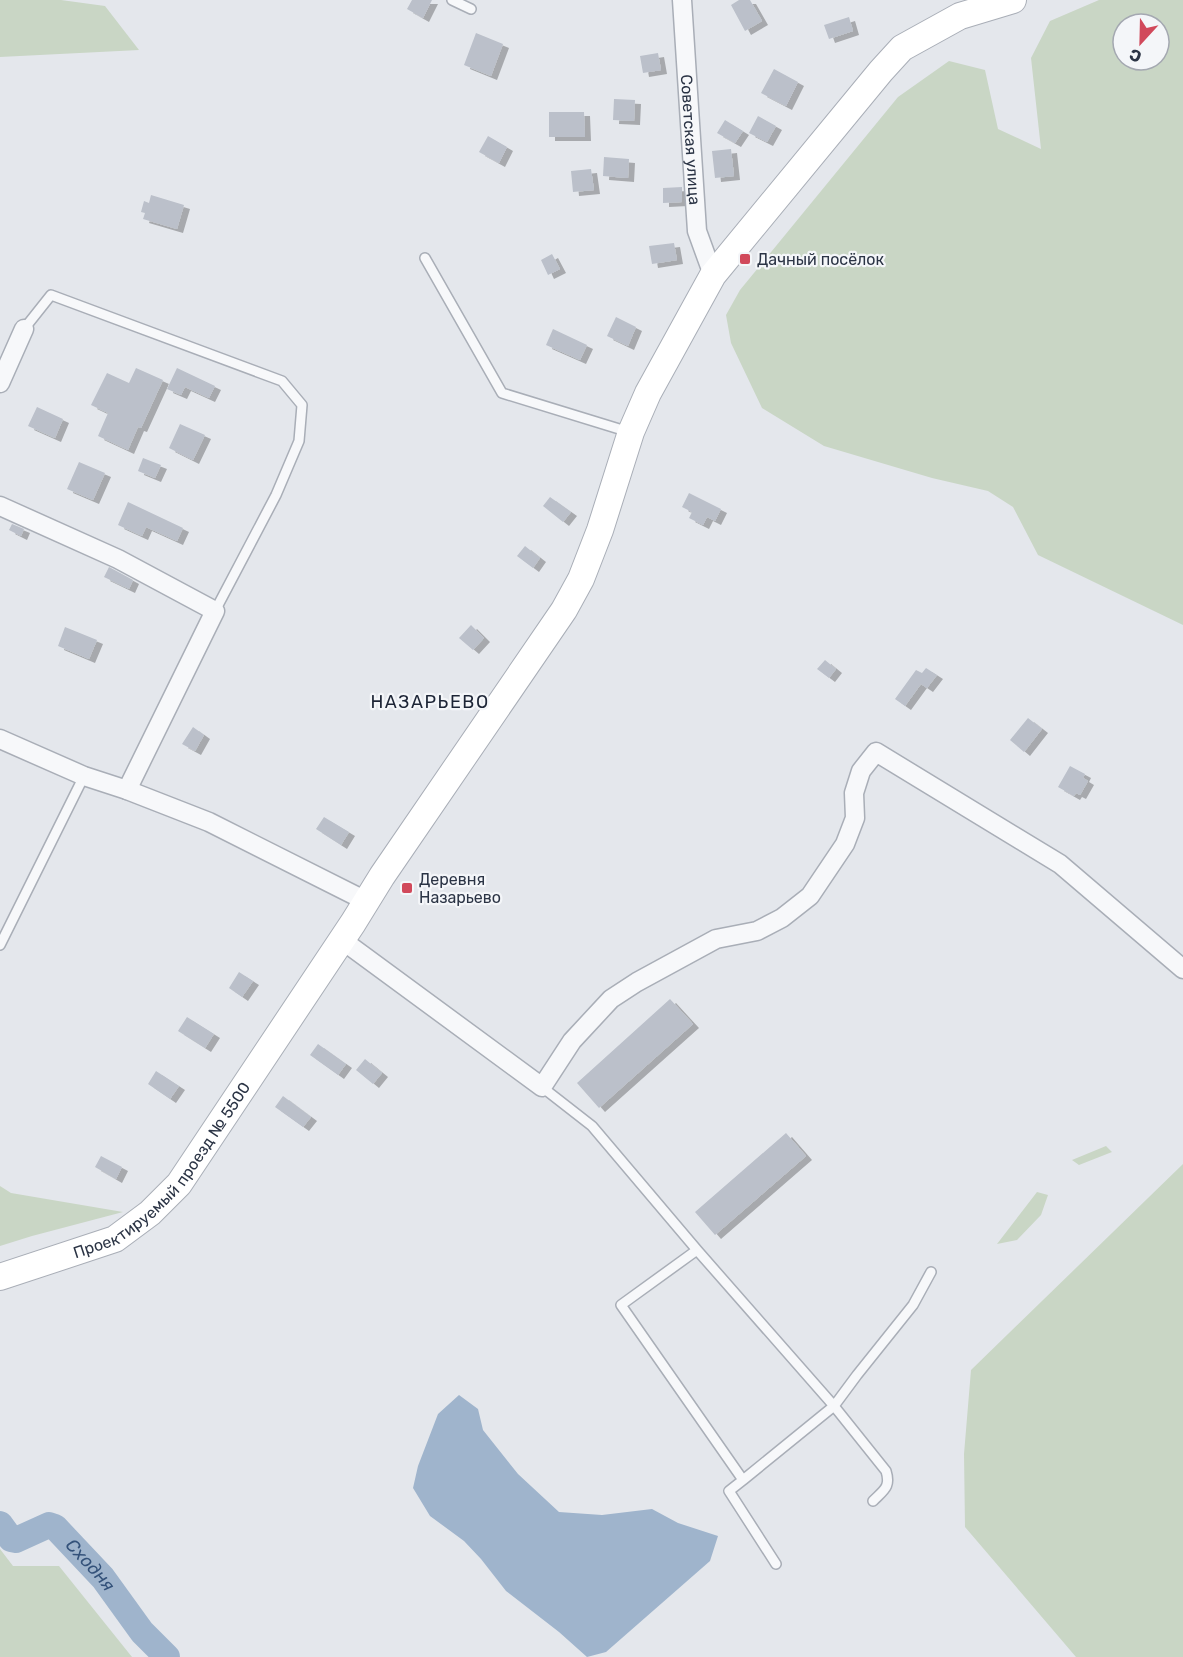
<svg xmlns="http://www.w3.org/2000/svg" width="1183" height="1657" viewBox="0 0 1183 1657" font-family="Rubik,sans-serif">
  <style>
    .green { fill: #c9d6c5; fill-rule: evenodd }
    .water { fill: #9fb4cc }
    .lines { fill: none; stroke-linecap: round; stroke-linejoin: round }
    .river { stroke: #9fb4cc; stroke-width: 26 }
    .building { fill: #bbc0ca; filter: url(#shadow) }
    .lane-casing { stroke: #a9aeb7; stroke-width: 12 }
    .street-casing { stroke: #a9aeb7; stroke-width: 21 }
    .secondary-casing { stroke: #a9aeb7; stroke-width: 28 }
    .lane { stroke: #f7f8fa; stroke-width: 9 }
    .street { stroke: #f7f8fa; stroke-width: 18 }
    .secondary { stroke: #fff; stroke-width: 26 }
    .poi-dot { fill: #d1495b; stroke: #f4f6f9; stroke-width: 2 }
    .labels { text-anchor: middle; stroke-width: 4.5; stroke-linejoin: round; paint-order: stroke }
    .street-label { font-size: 16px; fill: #2b3445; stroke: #f4f6f9 }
    .poi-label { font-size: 16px; fill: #2b3445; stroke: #f4f6f9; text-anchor: start }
    .neighbourhood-label { font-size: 18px; letter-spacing: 1.5px; fill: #1d2536; stroke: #f4f6f9 }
    .water-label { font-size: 18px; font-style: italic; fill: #34527a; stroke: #f4f6f9 }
  </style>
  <defs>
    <filter id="shadow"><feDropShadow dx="6" dy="4" stdDeviation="0" flood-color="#0004"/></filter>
  </defs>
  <rect width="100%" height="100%" fill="#e4e7ec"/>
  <path class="green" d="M0 0H61L105 6 139 50 0 57Z
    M1099 0H1183V625L1038 555 1013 507 988 491 932 478 824 446 762 408 731 343 726 315 740 290 898 97 949 61 985 70 998 129 1041 149 1031 58 1050 21ZM1123 24H1159V60H1123Z
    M1106 1146 1112 1152 1079 1165 1072 1160Z
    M1183 1164V1657H1076L965 1527 964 1454 971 1370Z
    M0 1186 11 1193 123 1212 32 1236 0 1246Z
    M1037 1192 1048 1195 1041 1215 1017 1240 997 1244Z
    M0 1549 13 1566H59L132 1657H0Z"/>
  <path class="water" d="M459 1395 478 1409 483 1430 518 1474 559 1512 602 1515 652 1509 678 1523 718 1536 710 1561 606 1652 587 1657 559 1632 506 1591 481 1559 464 1541 430 1516 413 1488 418 1466 438 1414Z"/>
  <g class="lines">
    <path class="river" id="s1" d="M0 1524 11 1539 16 1540 49 1525 55 1527 103 1578 142 1632 167 1657"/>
  </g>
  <path class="building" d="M412 0H432L423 18 407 9Z
    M739 0H750L762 21 745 31 731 5Z
    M849 17 853 31 829 39 824 25Z
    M476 33 503 44 491 76 464 65Z
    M658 53 661 70 643 73 640 56Z
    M774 69 798 82 786 106 761 93Z
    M614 99 635 100 634 121 613 120Z
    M549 112H584L585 137H549Z
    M758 116 776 126 767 142 749 133Z
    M725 120 743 131 735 143 717 133Z
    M488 136 507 147 499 163 479 152Z
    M731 149 734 176 715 178 712 151Z
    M604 157 629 159 628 178 603 176Z
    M591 169 594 190 573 192 571 171Z
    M682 187V202L663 203V188Z
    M151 195 184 205 177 229 143 219 145 213 141 212 144 201 149 203Z
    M674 243 677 260 652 264 649 246Z
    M552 254 560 269 548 275 541 260Z
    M616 317 636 327 628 346 607 336Z
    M553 329 587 345 580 360 546 345Z
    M136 368 163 380 141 428 138 427 128 450 98 436 108 413 91 405 107 373 129 383Z
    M177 368 215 386 209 398 185 387 181 395 167 389Z
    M37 407 63 419 55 438 28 426Z
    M180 424 205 435 193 460 169 448Z
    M143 458 161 465 155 478 138 471Z
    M79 462 105 473 93 500 67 489Z
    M689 493 721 509 715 521 707 517 703 525 689 518 692 512 682 507Z
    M550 497 571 512 563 522 543 506Z
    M128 502 183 528 177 541 146 527 142 536 118 525Z
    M12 524 24 529 21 536 9 530Z
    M525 546 540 558 533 568 517 556Z
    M109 567 133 580 129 589 104 577Z
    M471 625 484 638 473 650 459 638Z
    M65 627 97 640 89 659 58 646Z
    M825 660 836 669 829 678 817 669Z
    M926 668 937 675 927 688 921 684 905 706 895 699 916 670 922 673Z
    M1028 718 1042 729 1024 752 1010 740Z
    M193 727 204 735 195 751 182 744Z
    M1070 766 1085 774 1083 778 1088 781 1080 795 1076 793 1074 796 1058 787Z
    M324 817 349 832 341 845 316 829Z
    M239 972 253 981 242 997 229 988Z
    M670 999 693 1024 599 1108 577 1083Z
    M187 1017 214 1034 205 1048 178 1031Z
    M318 1044 346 1064 338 1075 310 1055Z
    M365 1059 382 1073 373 1084 356 1070Z
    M156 1071 179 1086 170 1099 148 1084Z
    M283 1096 311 1117 303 1127 275 1107Z
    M786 1133 806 1156 715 1235 695 1212Z
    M101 1156 122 1167 116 1179 95 1167Z"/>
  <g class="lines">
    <defs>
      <path id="lane" d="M452 0 471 9
        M425 258 502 393 629 432
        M24 329 51 295 282 381 302 405 299 441 276 495 215 611
        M0 945 84 776
        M542 1087 592 1126 697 1250 834 1406 743 1480 621 1305 697 1250
        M743 1480 729 1491 776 1564
        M873 1501C884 1490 891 1487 886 1471L834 1406 857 1375 913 1305 931 1272"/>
      <g id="street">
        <path id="s2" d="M682 0 697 231 713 275"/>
        <path d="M0 383 24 329"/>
        <path d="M0 506 118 559 215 611 127 790"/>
        <path d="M0 739 84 776 127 790 209 822 366 901"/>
        <path d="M342 940 542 1087 572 1041 611 999 637 982 716 939 757 931 782 918 810 896 845 844 855 818 854 793 861 771 876 752 1060 864 1183 969"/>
      </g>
      <g id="secondary">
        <path id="s3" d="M0 1277 115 1239 150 1213 179 1184 353 923 382 876 564 610 581 579 600 530 631 432 648 393 713 275 881 71 902 48 960 16 1013 0"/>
      </g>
    </defs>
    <use href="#lane" class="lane-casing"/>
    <use href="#street" class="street-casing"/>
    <use href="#secondary" class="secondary-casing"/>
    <use href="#lane" class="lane"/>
    <use href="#street" class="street"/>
    <use href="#secondary" class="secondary"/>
  </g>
  <g class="poi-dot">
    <rect x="739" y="253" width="12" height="12" rx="3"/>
    <rect x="401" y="882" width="12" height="12" rx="3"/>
  </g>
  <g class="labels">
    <g class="street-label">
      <text dy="6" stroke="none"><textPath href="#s2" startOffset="140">Советская улица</textPath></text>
      <text dy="6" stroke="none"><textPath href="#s3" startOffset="202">Проектируемый проезд № 5500</textPath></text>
    </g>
    <g class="poi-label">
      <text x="757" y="265">Дачный посёлок</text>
      <text x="419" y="885">Деревня<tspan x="419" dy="18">Назарьево</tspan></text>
    </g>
    <g class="neighbourhood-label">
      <text x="430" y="708">НАЗАРЬЕВО</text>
    </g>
    <g class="water-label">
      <text dy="6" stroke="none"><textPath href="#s1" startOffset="118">Сходня</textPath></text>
    </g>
  </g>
  <g transform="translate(1141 42) rotate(202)"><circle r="28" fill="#f4f6f9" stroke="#a4a8b1" stroke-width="1.5"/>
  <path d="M0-4.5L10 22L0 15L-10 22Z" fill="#d1495b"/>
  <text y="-9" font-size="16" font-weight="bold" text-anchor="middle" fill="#2b3445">С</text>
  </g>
</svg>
